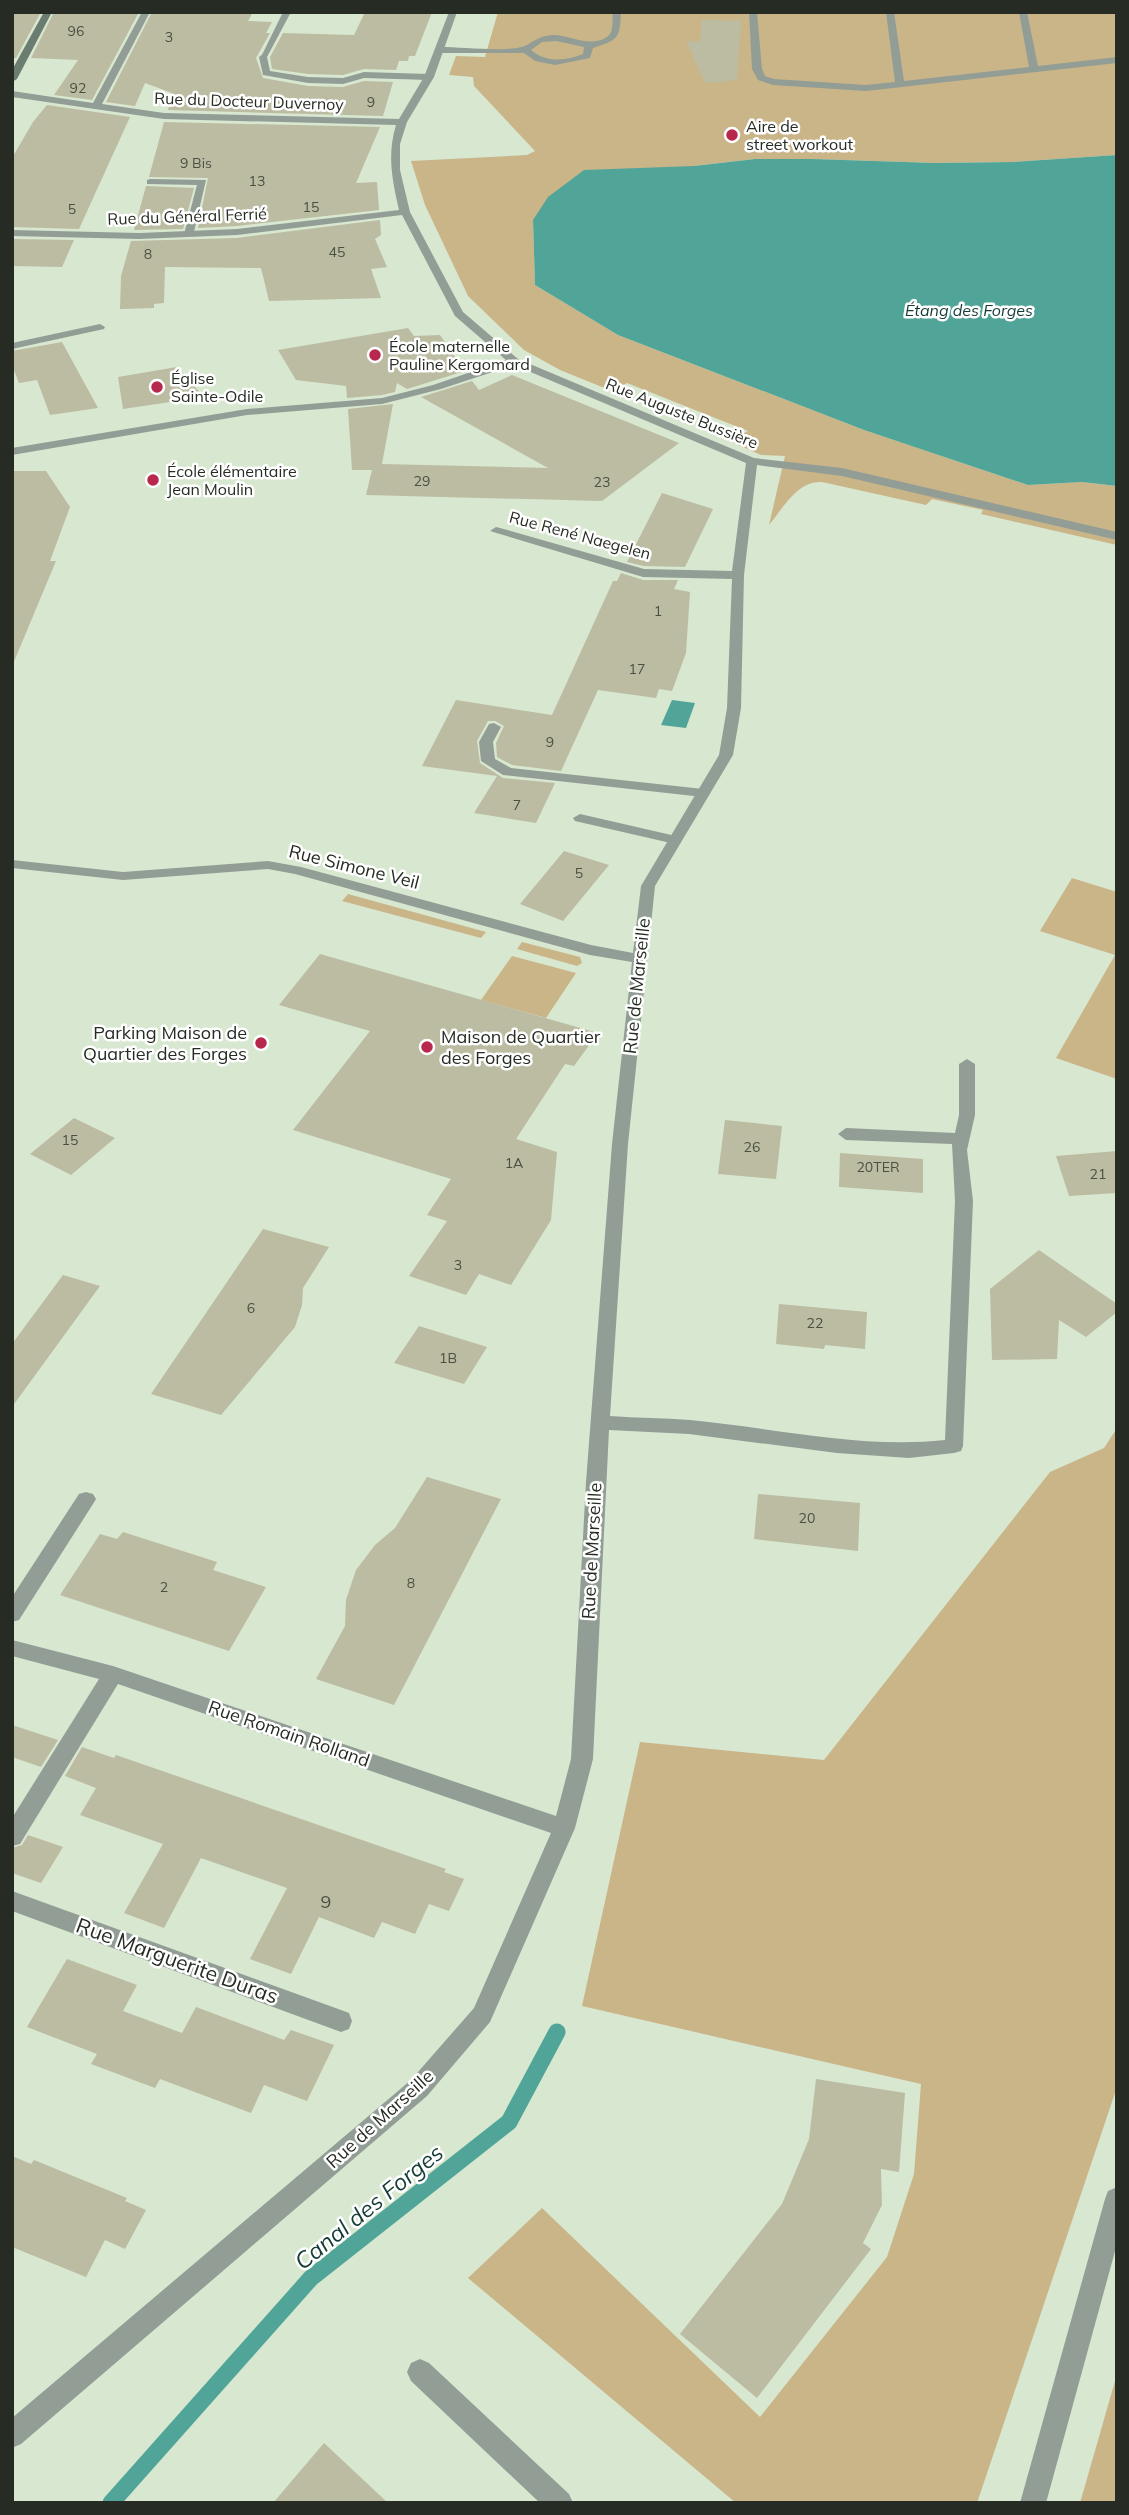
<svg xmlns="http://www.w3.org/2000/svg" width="1129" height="2515" viewBox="0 0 1129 2515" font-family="Mulish,sans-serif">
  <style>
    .green { fill: #cab589 }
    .water { fill: #51a598 }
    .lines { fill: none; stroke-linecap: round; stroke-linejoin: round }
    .stream { stroke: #51a598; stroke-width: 17 }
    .building { fill: #bbbca1 }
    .service { fill: #929d96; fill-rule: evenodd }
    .minor { fill: #929d96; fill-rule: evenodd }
    .secondary { fill: #6b7c71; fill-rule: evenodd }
    .poi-dot { fill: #b8274c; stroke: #fff; stroke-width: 2.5 }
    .labels { text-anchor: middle; stroke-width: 5; stroke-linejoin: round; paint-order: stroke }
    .number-label { font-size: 14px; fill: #4b5042 }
    .far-street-label { font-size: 16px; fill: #262c23; stroke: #fff }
    .far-poi-label { font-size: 16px; fill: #262c23; stroke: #fff; text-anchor: start }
    .far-water-label { font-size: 16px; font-style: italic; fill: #143c36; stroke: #fff }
    .street-label { font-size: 18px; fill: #262c23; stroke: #fff }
    .poi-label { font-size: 18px; fill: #262c23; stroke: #fff; text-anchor: end }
    .near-number-label { font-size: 18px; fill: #4b5042 }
    .near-street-label { font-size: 21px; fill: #262c23; stroke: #fff }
    .near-water-label { font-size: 23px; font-style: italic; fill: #143c36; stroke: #fff }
  </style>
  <rect width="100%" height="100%" fill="#d8e7cf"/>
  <path class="green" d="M498 12H1117V155L1013 162 935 163 813 159H755L694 166 533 220 535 285 618 335 864 430 1028 485 1082 482 1117 486V545L981 514 983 510 932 499 926 505 822 482C797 481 784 507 769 525L785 456 761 455 730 441 748 431 627 383 612 391 560 370 524 350 468 296 425 205 411 161 527 155 535 151 474 86 473 77 449 75 456 56 485 57Z
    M1072 878 1117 892V1079L1056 1058 1115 955 1040 931Z
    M348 894 486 932 481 938 342 901Z
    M522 942 580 957 582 963 577 966 517 949Z
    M512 956 576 973 546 1018 481 1000Z
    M1117 1428V2079L1115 2093 977 2503H736L468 2278 542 2208 760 2417 887 2257 914 2174 921 2084 582 2006 640 1742 824 1760 1050 1472 1104 1448Z
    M1117 2374V2503H1080Z"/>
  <path class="water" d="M1117 155V486L1082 482 1028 485 864 430 618 335 535 285 533 220 548 197 584 170 694 166 755 159H813L935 163 1013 162Z
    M672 700 695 703 686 728 661 725Z"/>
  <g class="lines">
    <path class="stream" d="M111 2503 311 2278 509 2122 557 2032"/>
  </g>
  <path class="building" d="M12 12H41L16 58H12Z
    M54 12H139L92 100 54 95 78 60 31 58Z
    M152 12H253L248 21 272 22 266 33H270L256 58 263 78 308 86 343 87 364 81 393 82 383 116 168 110 172 93 145 83 135 106 106 102Z
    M365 12H432L415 56H409L408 61H399L396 70 364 69 343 75 308 74 272 69 270 57 283 33 354 35Z
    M702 20 741 21 737 80 705 83 686 41 700 42Z
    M47 105 130 117 79 229 12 227V158L33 122Z
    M164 122 380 127 356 183 377 182 379 210 237 226 198 228 208 178 149 177Z
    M146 186 194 188 183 229 134 230Z
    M380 220 381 235 375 239 387 267 371 269 381 298 269 301 261 268 165 267 164 303 154 304V308L120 309 121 276 131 241 237 238Z
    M12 239 74 240 62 267 12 266Z
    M408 328 414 336 440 335 465 371 407 389 397 383 395 392 382 395 347 398 346 386 296 380 278 350Z
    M62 342 98 408 50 415 37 380 19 383 12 365V351Z
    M177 367 204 397 123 409 118 377Z
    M512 375 679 443 602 501 366 495 372 470H352L348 409 393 404 382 464 548 468 421 397 472 381 479 390Z
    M12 471H46L70 507 50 561H56L13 664Z
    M662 493 713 509 685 567 644 566 627 562Z
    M621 573 643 580H678L674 589 690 592 686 653 672 691 659 689 656 698 598 690 561 771 512 765 497 757 496 743 504 726 495 721H488L477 741 480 763 503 778 555 783 536 823 474 813 497 776 422 766 456 700 552 715 613 581H617Z
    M564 851 609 865 563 921 520 904Z
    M320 954 598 1033 574 1066 565 1064 516 1139 557 1152 551 1220 511 1285 479 1274 466 1295 409 1276 447 1221 427 1215 451 1179 293 1130 370 1031 279 1005Z
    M74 1118 115 1138 71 1175 30 1154Z
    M725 1120 782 1126 776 1179 718 1174Z
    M1117 1151V1193L1069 1196 1056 1156Z
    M840 1153 923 1159V1193L839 1187Z
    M263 1229 329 1247 303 1288 302 1305 295 1327 221 1415 151 1394Z
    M1039 1250 1117 1304V1312L1086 1337 1059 1320 1057 1359 992 1360 990 1289Z
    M63 1275 100 1286 12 1407V1344Z
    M779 1304 867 1312 865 1349 825 1345 824 1349 776 1344Z
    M419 1326 487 1347 464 1384 394 1363Z
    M427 1477 501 1499 394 1705 316 1679 345 1626 346 1600 356 1570 375 1545 395 1528Z
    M758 1494 860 1503 858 1551 754 1539Z
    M123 1532 217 1562 213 1570 266 1587 229 1651 60 1595 100 1534 117 1539Z
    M12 1725 58 1740 41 1767 12 1757Z
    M82 1747 114 1758 116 1755 446 1869 444 1872 464 1879 449 1911 429 1904 415 1934 382 1922 374 1938 319 1917 291 1974 250 1959 287 1888 201 1858 164 1928 124 1913 163 1844 80 1815 96 1788 65 1776Z
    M28 1835 63 1847 41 1883 12 1873V1848L22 1845Z
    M67 1959 137 1985 123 2011 182 2033 196 2007 284 2040 291 2030 334 2045 307 2101 264 2085 251 2113 160 2079 155 2088 91 2064 97 2054 27 2027Z
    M816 2079 905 2093 899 2172 881 2169 882 2205 863 2243 871 2249 757 2398 680 2334 782 2204 809 2139Z
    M12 2156 31 2164 34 2160 127 2198 125 2201 146 2210 125 2249 105 2240 86 2277 12 2247Z
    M324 2443 388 2503H273Z"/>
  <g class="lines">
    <path class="service" d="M613 12H621C620 39 618 40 593 48L590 58 555 65 535 61 524 53H440L436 50 440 47C463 47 500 52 521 47 532 45 536 35 555 35 573 36 590 48 607 37 614 33 612 20 613 12ZM556 41 584 47 583 54C566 61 546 63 531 50L542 42Z
      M749 12H757L762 69 765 76 774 79 866 85 895 82 886 12H894L904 81 1029 67 1019 12H1027L1038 66 1117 57V63L866 91 773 85 758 80 752 69Z
      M263 54 267 57 270 71 308 77 343 78 364 72 429 74 434 77 429 80 364 78 343 84 308 83 263 75 259 57Z
      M150 179 206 180 193 236 184 234 197 185 147 184V180Z
      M100 324 105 327 104 329 12 349V343Z
      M494 723 501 727 493 742 495 759 511 768 703 789 710 793 703 797 503 775 481 761 479 742 489 724Z
      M580 814 680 837 682 840 675 844 575 821 573 818Z
      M420 2359 429 2363 569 2494 573 2503H540L411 2381 407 2372 411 2363Z"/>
    <path class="minor" d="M142 12H150L102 104 164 113 399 119 424 77 449 12H457L434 77 407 122 400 144V170L410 212 463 312 518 359 754 458 842 468 1117 532V540L842 476 757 465 744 575 741 708 733 755 655 886 628 1144 610 1416C637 1418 664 1418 690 1420 775 1428 860 1449 945 1440L955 1201 952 1144 846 1140 838 1134 846 1128 955 1133 959 1115V1064L967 1059 975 1064V1115L967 1150 973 1201 963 1446 961 1451 954 1453 909 1458 837 1453 689 1434 609 1430 593 1759 575 1828 490 2022 427 2096 21 2444 12 2448V2418L411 2080 474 2008 551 1833 118 1684 20 1844 12 1846V1818L99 1679 12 1656V1640L113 1666 556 1816 571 1759 586 1482 612 1144 632 962 590 955 295 874 268 869 123 880 12 868V860L123 872 268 861 301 867 591 945 633 953 641 886 719 755 727 708 732 579 643 577 490 531 496 527 500 528 644 569 732 571 746 463 514 365 441 389 382 404 247 415 12 455V448L247 409 382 398 433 385 506 360 455 316 402 215 237 235 139 239 12 236V230L139 233 237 229 399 210C392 179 387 155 396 125L164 119 12 97V91L93 103Z
      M283 12H291L267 57 260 59Z
      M86 1492 93 1494 96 1499 93 1504 19 1620 12 1622V1597L79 1494Z
      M12 1891 341 2010 349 2013 352 2021 349 2029 341 2032 12 1911Z
      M1117 2187V2244L1046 2503H1020L1105 2199 1108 2191Z"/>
    <path class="secondary" d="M44 12H52L17 79 12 82V70Z"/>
  </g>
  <g class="poi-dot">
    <circle cx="732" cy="135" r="7"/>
    <circle cx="375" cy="355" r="7"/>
    <circle cx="157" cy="387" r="7"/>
    <circle cx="153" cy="480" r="7"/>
    <circle cx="261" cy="1043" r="7"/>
    <circle cx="427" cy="1047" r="7"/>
  </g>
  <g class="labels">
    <g class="number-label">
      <text x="76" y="36">96</text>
      <text x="169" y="42">3</text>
      <text x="78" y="93">92</text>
      <text x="371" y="107">9</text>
      <text x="196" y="168">9 Bis</text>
      <text x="257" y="186">13</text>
      <text x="311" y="212">15</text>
      <text x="72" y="214">5</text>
      <text x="337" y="257">45</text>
      <text x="148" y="259">8</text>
      <text x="422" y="486">29</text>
      <text x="602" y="487">23</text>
      <text x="658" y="616">1</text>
      <text x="637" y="674">17</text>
      <text x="550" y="747">9</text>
      <text x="517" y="810">7</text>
      <text x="579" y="878">5</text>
      <text x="70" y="1145">15</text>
      <text x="752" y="1152">26</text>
      <text x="514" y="1168">1A</text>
      <text x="878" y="1172">20TER</text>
      <text x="1098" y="1179">21</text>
      <text x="458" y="1270">3</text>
      <text x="251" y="1313">6</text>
      <text x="815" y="1328">22</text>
      <text x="448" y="1363">1B</text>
      <text x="807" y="1523">20</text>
      <text x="411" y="1588">8</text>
      <text x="164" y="1592">2</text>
    </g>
    <g class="far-street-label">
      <text transform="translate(249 101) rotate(2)" y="6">Rue du Docteur Duvernoy</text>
      <text transform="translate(187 216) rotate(-2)" y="6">Rue du Général Ferrié</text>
      <text transform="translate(682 413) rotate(22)" y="6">Rue Auguste Bussière</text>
      <text transform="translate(580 535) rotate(15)" y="6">Rue René Naegelen</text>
    </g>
    <g class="far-poi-label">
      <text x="746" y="132">Aire de<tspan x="746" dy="18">street workout</tspan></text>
      <text x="389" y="352">École maternelle<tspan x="389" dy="18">Pauline Kergomard</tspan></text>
      <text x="171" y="384">Église<tspan x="171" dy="18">Sainte-Odile</tspan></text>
      <text x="167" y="477">École élémentaire<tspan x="167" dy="18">Jean Moulin</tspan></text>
    </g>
    <g class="far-water-label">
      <text x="969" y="316">Étang des Forges</text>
    </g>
    <g class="street-label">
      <text transform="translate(354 867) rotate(14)" y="6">Rue Simone Veil</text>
      <text transform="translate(637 986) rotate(-84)" y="6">Rue de Marseille</text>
      <text transform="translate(592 1551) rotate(-87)" y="6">Rue de Marseille</text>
      <text transform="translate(289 1734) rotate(19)" y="6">Rue Romain Rolland</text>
      <text transform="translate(380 2119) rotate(-42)" y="6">Rue de Marseille</text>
    </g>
    <g class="poi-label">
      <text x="247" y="1039">Parking Maison de<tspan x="247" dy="21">Quartier des Forges</tspan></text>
      <text x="441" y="1043" text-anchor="start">Maison de Quartier<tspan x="441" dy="21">des Forges</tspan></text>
    </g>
    <g class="near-number-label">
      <text x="326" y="1908">9</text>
    </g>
    <g class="near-street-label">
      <text transform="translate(177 1961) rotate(20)" y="7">Rue Marguerite Duras</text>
    </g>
    <g class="near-water-label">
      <text transform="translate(369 2207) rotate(-39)" y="8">Canal des Forges</text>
    </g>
  </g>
  <rect width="1129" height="2515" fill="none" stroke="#262c23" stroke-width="28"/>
</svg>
